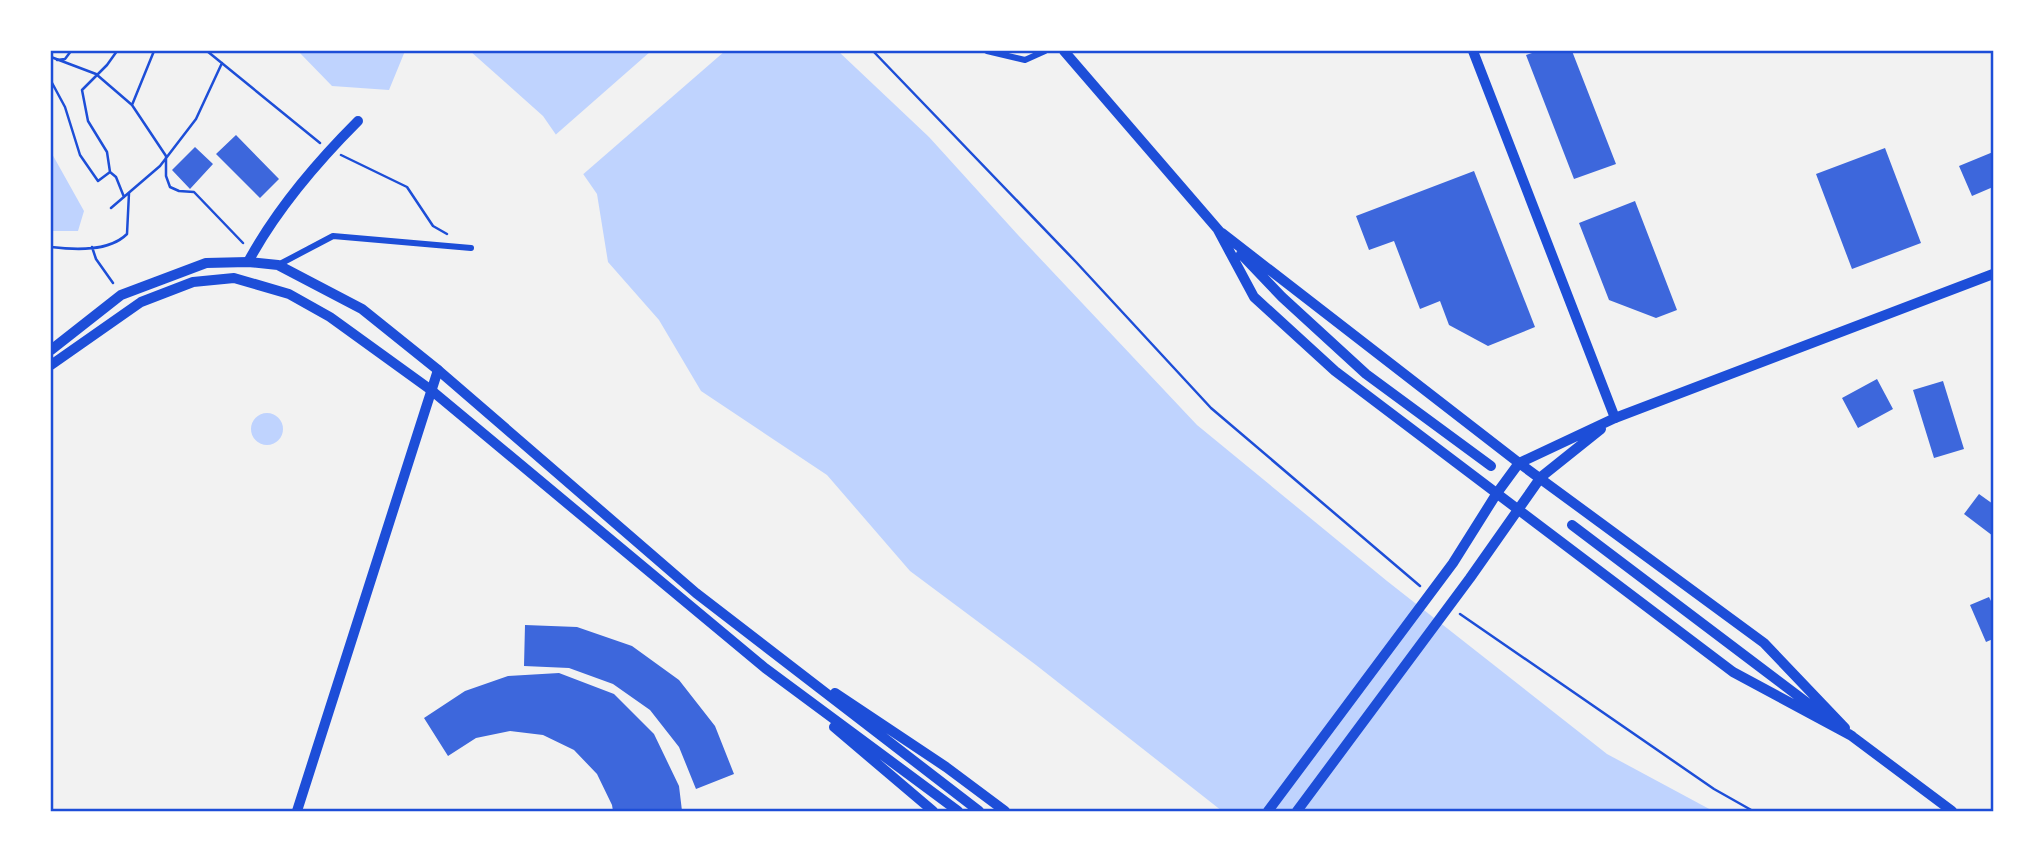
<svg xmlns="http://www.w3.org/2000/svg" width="2044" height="862" viewBox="0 0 2044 862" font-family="'Sofia Sans Condensed',sans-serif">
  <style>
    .water { fill: #bfd3fe }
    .pier { fill: #f2f2f2 }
    .building { fill: #3d67dc }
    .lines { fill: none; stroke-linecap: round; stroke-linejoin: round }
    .path { stroke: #1d4ed8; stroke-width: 2.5 }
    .pedestrian { stroke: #1d4ed8; stroke-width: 6 }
    .tertiary { stroke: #1d4ed8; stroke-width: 10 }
    .secondary { stroke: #1d4ed8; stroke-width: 10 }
    .neatline { fill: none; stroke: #1d4ed8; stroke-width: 2.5 }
  </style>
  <rect width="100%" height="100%" fill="#f2f2f2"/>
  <path class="water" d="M298 51H405L389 90 332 86Z
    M470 51H838L929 137 1018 235 1197 425 1387 581 1607 754 1713 811H1222L1036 665 910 571 827 475 701 391 659 320 608 262 597 194 543 116Z
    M51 152 84 211 78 231H51Z
    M251 429a16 16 0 1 1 32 0a16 16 0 1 1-32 0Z"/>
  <path class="pier" d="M651 51H725L580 177 553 137Z"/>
  <path class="building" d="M1538 51H1572L1616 164 1574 179 1526 55Z
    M236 135 279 179 260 198 216 154Z
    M195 147 213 164 190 189 172 170Z
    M1885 148 1921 243 1852 269 1816 174Z
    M1993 152V187L1972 196 1959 166Z
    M1474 171 1535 327 1488 346 1449 325 1440 301 1420 309 1394 241 1369 250 1356 216Z
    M1635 201 1677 310 1656 318 1609 300 1579 223Z
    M1877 379 1893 409 1858 428 1842 398Z
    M1943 381 1964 449 1934 458 1913 390Z
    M1979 494 1993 504V536L1964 514Z
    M1989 597 1993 605V639L1986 642 1970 605Z
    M525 625 577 627 632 646 679 680 715 726 734 774 696 789 679 747 650 710 613 684 569 668 524 666Z
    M559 673 614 694 654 734 679 786 682 811H613L612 805 597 774 574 750 543 735 510 731 476 738 448 756 424 718 465 691 508 676Z"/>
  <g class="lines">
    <path class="path" d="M117 51 107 65 82 90 88 121 107 152 110 172 116 177 124 197
      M207 51 320 143
      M873 51 1076 262 1211 408 1420 586
      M51 57 96 74 132 105 166 156V176L170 187 179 191 194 192 243 243
      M57 60 65 59 71 51
      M51 81 65 107 80 155 98 181 110 172
      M132 105 154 51
      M341 155 407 187 433 226 447 234
      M111 208 160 166 196 119 222 63
      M51 247C75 250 109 252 127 234L129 193
      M92 247 96 259 113 283
      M1460 614 1714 789 1753 811"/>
    <path class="pedestrian" d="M987 51 1025 60 1045 51
      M278 265 333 236 471 248"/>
    <path class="tertiary" d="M1064 51 1221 233
      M1473 51 1615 418
      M1218 230 1254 297 1335 371 1733 672 1852 736
      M1222 233 1519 463 1764 643 1845 728
      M1241 254 1282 297 1366 374 1491 466
      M248 262C276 210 316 163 358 121
      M1572 525 1826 717
      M1849 734 1952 811
      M297 811 438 370"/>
    <path class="secondary" d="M51 350 121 295 206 263 248 262 278 265 362 309 438 370 696 593 979 811
      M51 365 141 302 193 282 234 278 289 294 330 317 431 390 765 668 958 811
      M835 693 946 767 1005 811
      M834 727 933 811
      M1268 811 1453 563 1497 493 1519 463 1615 418 1993 274
      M1297 811 1470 578 1541 477 1601 429"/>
  </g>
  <rect width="2044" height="862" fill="none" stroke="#ffffff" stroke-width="105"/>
  <rect x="52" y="52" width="1940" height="758" class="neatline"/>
</svg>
